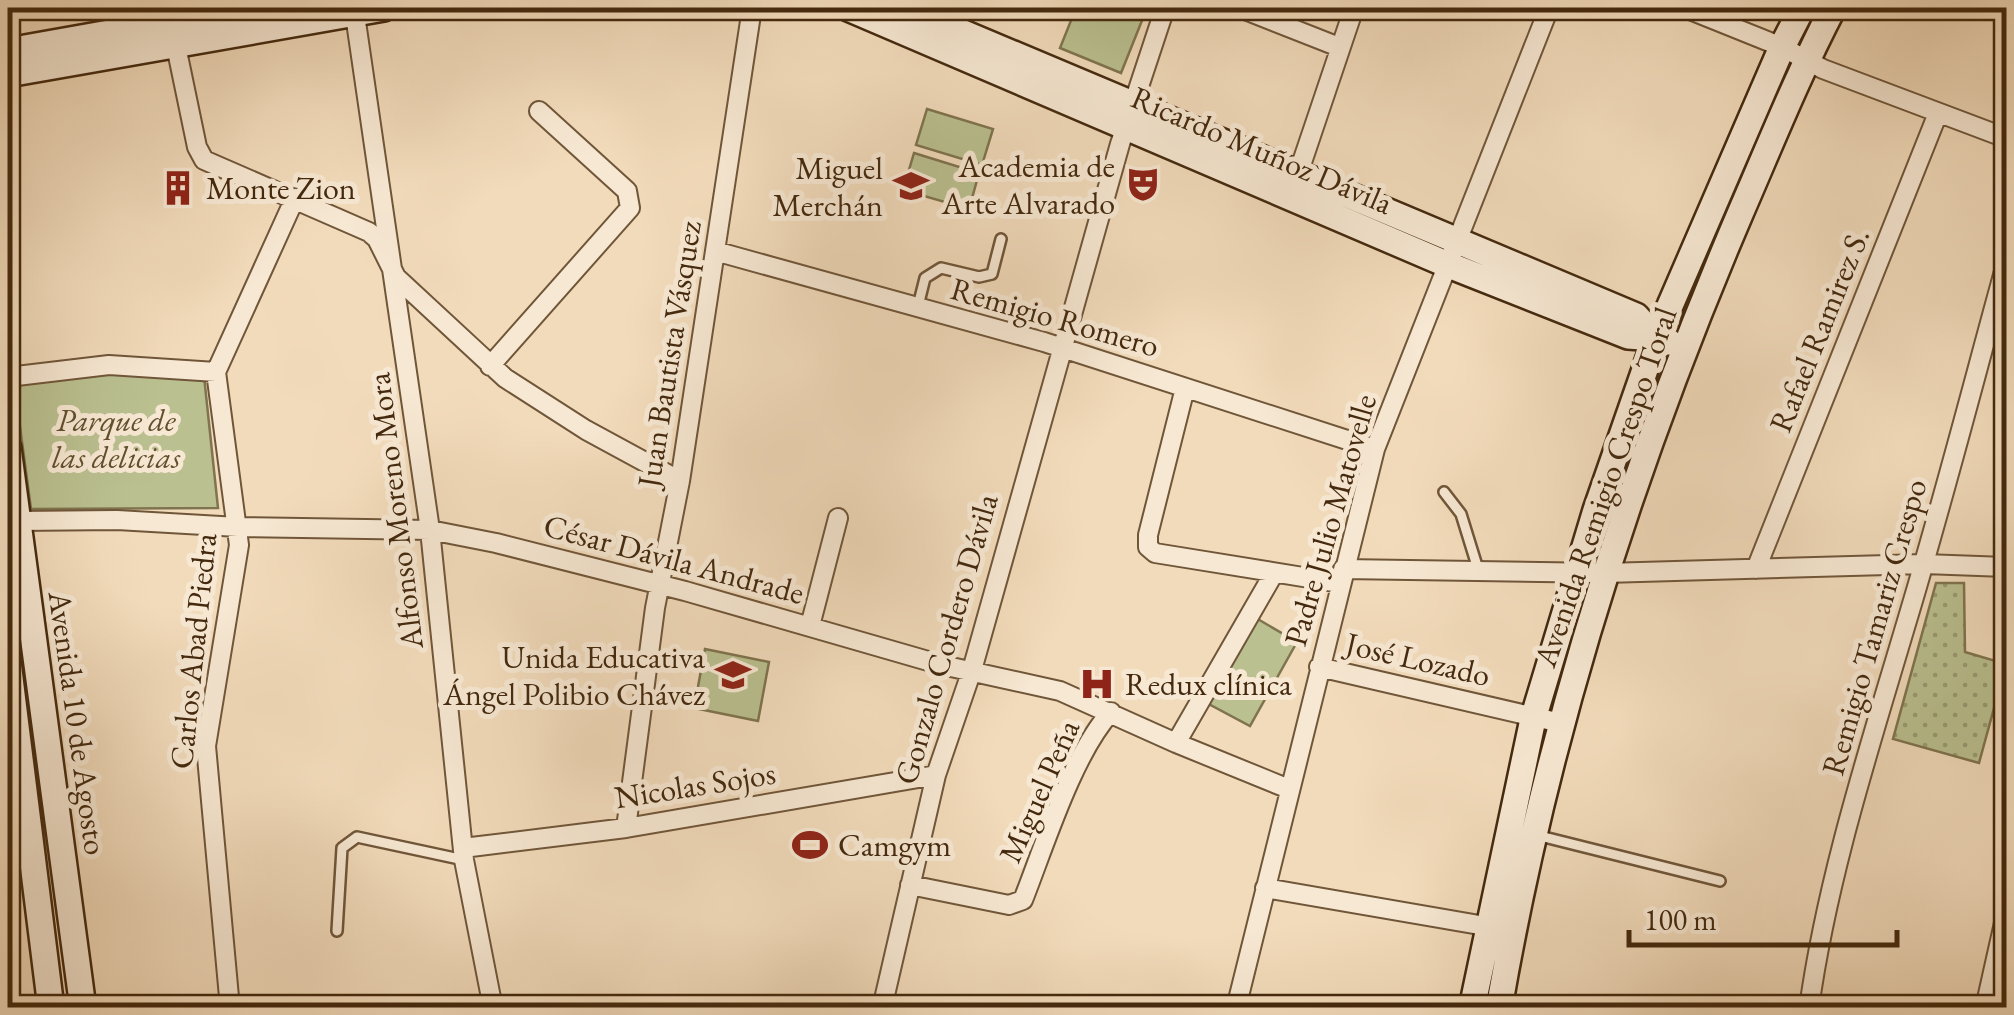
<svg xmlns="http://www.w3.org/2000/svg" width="2014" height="1015" viewBox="0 0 2014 1015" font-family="'EB Garamond',serif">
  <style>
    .grass { fill: url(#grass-dots); stroke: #7f744f; stroke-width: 2.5 }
    .park { fill: #bac090; stroke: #7f744f; stroke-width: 2.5 }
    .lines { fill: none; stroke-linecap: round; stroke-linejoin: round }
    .service-casing { stroke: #705639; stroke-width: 14 }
    .minor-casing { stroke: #705639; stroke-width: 22 }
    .tertiary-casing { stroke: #705639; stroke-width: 28 }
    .secondary-casing { stroke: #44290e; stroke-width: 30 }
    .service { stroke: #f7e8d3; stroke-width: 9 }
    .minor { stroke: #f7e8d3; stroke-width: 18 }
    .tertiary { stroke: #f7e8d3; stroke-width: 22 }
    .secondary { stroke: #f7e8d3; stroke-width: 25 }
    .labels { text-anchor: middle; stroke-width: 10; stroke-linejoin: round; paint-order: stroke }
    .street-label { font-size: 32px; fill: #44290e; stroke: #f7e8d3 }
    .poi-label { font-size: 32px; fill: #44290e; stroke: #f7e8d3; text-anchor: end }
    .park-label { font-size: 32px; font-style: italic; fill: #624f2e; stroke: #f7e8d3 }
  </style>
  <defs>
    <pattern id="grass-dots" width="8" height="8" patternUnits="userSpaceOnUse" patternTransform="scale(2.5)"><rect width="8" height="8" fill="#bac090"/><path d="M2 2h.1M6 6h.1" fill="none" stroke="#999c74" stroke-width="1.8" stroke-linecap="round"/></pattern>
  </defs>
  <rect width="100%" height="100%" fill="#f2dbbb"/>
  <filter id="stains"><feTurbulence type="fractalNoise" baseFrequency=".002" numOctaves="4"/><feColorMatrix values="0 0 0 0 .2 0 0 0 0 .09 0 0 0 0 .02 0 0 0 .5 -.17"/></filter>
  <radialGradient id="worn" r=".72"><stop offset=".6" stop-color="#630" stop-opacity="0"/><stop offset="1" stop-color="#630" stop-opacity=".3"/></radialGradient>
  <path class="grass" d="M1936 583H1964L1965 652 2006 664 1979 763 1893 739Z"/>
  <path class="park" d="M1076 8H1147L1121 73 1060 48Z
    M927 109 993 129 982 165 916 145Z
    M914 153 979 173 969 209 903 190Z
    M109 369 204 376 218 508 31 509 14 382Z
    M1256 618 1297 642 1250 726 1205 702Z
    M705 649 769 662 758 721 694 708Z"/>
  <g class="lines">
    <defs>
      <path id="service" d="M918 306 925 278 941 268 979 277 992 274 1001 239
        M1444 492 1461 514 1478 569
        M1536 835 1720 881
        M337 931 342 848 357 837 464 860"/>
      <path id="minor" d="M354 8 430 530 464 860 493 1008
        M1240 8 1339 47
        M1685 8 1782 47 1823 69 2006 138
        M949 39 963 8
        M176 46 197 147 204 160 369 232 377 239 396 277 505 378 586 430 680 481
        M1295 183 1354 8
        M715 251 1044 342 1375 449
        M490 366 630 208 627 191 539 111
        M8 377 109 365 216 372
        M1185 388 1148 535V547L1155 553 1340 583
        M18 521 117 520 238 527 430 530 496 543 685 591 942 665 1060 691 1176 743 1289 789
        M1343 569 1605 573 1924 564 2006 567
        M1756 569 1938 113
        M810 626 838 518
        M1319 667 1561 723
        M1176 743 1274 573
        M626 828 655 608 680 481 752 8
        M463 848 626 828 936 775
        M910 885 1009 905 1023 900C1044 847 1073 753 1111 712
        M1265 888 1491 927
        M230 1008 206 746 239 545 216 372 295 198
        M882 1008 936 775 972 670 1120 144 1165 8
        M1236 1008 1375 449 1549 8
        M1809 1008C1827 878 1869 749 1906 624 1942 505 1973 384 2006 264
        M1985 1008 2006 914"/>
      <path id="tertiary" d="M853 1008H874"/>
      <path id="secondary" d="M848 8 1446 264 1628 336 1656 338 1669 342
        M904 8 1636 316 1656 338
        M8 51 250 8
        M8 74 384 8
        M8 448 83 1008
        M8 662 51 1008
        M1472 1008 1533 719 1596 510 1656 338 1782 47 1802 8
        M1499 1008C1546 734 1631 469 1740 214 1770 145 1798 75 1833 8"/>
    </defs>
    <use href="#service" class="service-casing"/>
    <use href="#minor" class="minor-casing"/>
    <use href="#tertiary" class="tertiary-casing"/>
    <use href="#secondary" class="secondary-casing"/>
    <use href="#service" class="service"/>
    <use href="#minor" class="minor"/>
    <use href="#tertiary" class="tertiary"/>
    <use href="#secondary" class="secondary"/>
  </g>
  <defs>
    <symbol id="theatre-bare" viewBox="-9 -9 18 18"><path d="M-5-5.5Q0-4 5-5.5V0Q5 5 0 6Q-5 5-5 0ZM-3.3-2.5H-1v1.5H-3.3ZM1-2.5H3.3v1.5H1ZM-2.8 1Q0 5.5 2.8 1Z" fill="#8f2418" stroke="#f7e8d3" stroke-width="2.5" paint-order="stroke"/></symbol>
    <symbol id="school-bare" viewBox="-9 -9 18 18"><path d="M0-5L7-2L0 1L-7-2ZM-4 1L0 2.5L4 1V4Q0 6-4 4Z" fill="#8f2418" stroke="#f7e8d3" stroke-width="2.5" paint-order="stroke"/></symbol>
    <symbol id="building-bare" viewBox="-9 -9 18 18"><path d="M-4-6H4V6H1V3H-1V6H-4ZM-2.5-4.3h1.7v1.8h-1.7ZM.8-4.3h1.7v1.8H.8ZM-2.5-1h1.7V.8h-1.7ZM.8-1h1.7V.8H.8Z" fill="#8f2418" stroke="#f7e8d3" stroke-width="2.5" paint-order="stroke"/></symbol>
    <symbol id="hospital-bare" viewBox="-9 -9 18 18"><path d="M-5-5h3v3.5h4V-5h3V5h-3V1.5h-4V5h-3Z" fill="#8f2418" stroke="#f7e8d3" stroke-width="2.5" paint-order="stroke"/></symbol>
    <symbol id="stadium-bare" viewBox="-9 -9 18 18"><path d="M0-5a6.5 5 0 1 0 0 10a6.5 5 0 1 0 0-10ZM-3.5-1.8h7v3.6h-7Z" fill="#8f2418" stroke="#f7e8d3" stroke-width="2.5" paint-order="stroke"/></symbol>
  </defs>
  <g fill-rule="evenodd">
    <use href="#theatre-bare" x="1118" y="159" width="50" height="50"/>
    <use href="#school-bare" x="886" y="161" width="50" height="50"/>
    <use href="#building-bare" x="153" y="163" width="50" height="50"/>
    <use href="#school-bare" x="708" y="650" width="50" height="50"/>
    <use href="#hospital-bare" x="1072" y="659" width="50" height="50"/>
    <use href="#stadium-bare" x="785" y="820" width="50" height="50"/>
  </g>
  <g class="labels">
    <g class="street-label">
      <text transform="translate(1262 150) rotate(23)" y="11">Ricardo Muñoz Dávila</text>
      <text transform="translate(1055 317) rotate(16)" y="11">Remigio Romero</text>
      <text transform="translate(1819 330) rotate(-68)" y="11">Rafael Ramirez S.</text>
      <text transform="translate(669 354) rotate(-81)" y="11">Juan Bautista Vásquez</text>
      <text transform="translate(1605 487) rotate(-71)" y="11">Avenida Remigio Crespo Toral</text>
      <text transform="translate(395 511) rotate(-97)" y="11">Alfonso Moreno Mora</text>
      <text transform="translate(1330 520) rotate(-74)" y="11">Padre Julio Matovelle</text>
      <text transform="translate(674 559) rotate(15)" y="11">César Dávila Andrade</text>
      <text transform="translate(1874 627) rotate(-74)" y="11">Remigio Tamariz Crespo</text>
      <text transform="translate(946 639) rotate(-74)" y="11">Gonzalo Cordero Dávila</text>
      <text transform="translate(193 651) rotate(-84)" y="11">Carlos Abad Piedra</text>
      <text transform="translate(1418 659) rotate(13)" y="11">José Lozado</text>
      <text transform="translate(78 723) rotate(82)" y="11">Avenida 10 de Agosto</text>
      <text transform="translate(695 785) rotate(-9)" y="11">Nicolas Sojos</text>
      <text transform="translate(1039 791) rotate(-66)" y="11">Miguel Peña</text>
    </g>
    <g class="poi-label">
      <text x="1115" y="177">Academia de<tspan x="1115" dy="37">Arte Alvarado</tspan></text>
      <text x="883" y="179">Miguel<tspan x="883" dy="37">Merchán</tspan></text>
      <text x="206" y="199" text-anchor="start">Monte Zion</text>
      <text x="705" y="668">Unida Educativa<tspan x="705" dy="37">Ángel Polibio Chávez</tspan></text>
      <text x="1125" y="695" text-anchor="start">Redux clínica</text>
      <text x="838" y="856" text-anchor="start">Camgym</text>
    </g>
    <g class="park-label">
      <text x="116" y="431">Parque de<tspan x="116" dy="37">las delicias</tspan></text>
    </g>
  </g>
  <rect width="2014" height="1015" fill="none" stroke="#f2dbbb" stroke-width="40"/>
  <rect x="10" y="10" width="1994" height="995" fill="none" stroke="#44290e" stroke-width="5"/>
  <rect x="20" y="20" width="1974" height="975" fill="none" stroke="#44290e" stroke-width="2.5"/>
  <path d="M1629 930v15h268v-15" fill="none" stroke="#44290e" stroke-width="5"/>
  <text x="1644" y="930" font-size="30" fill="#44290e" stroke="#f7e8d3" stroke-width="8" paint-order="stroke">100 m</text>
  <rect width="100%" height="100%" filter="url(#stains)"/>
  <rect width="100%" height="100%" fill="url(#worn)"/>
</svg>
